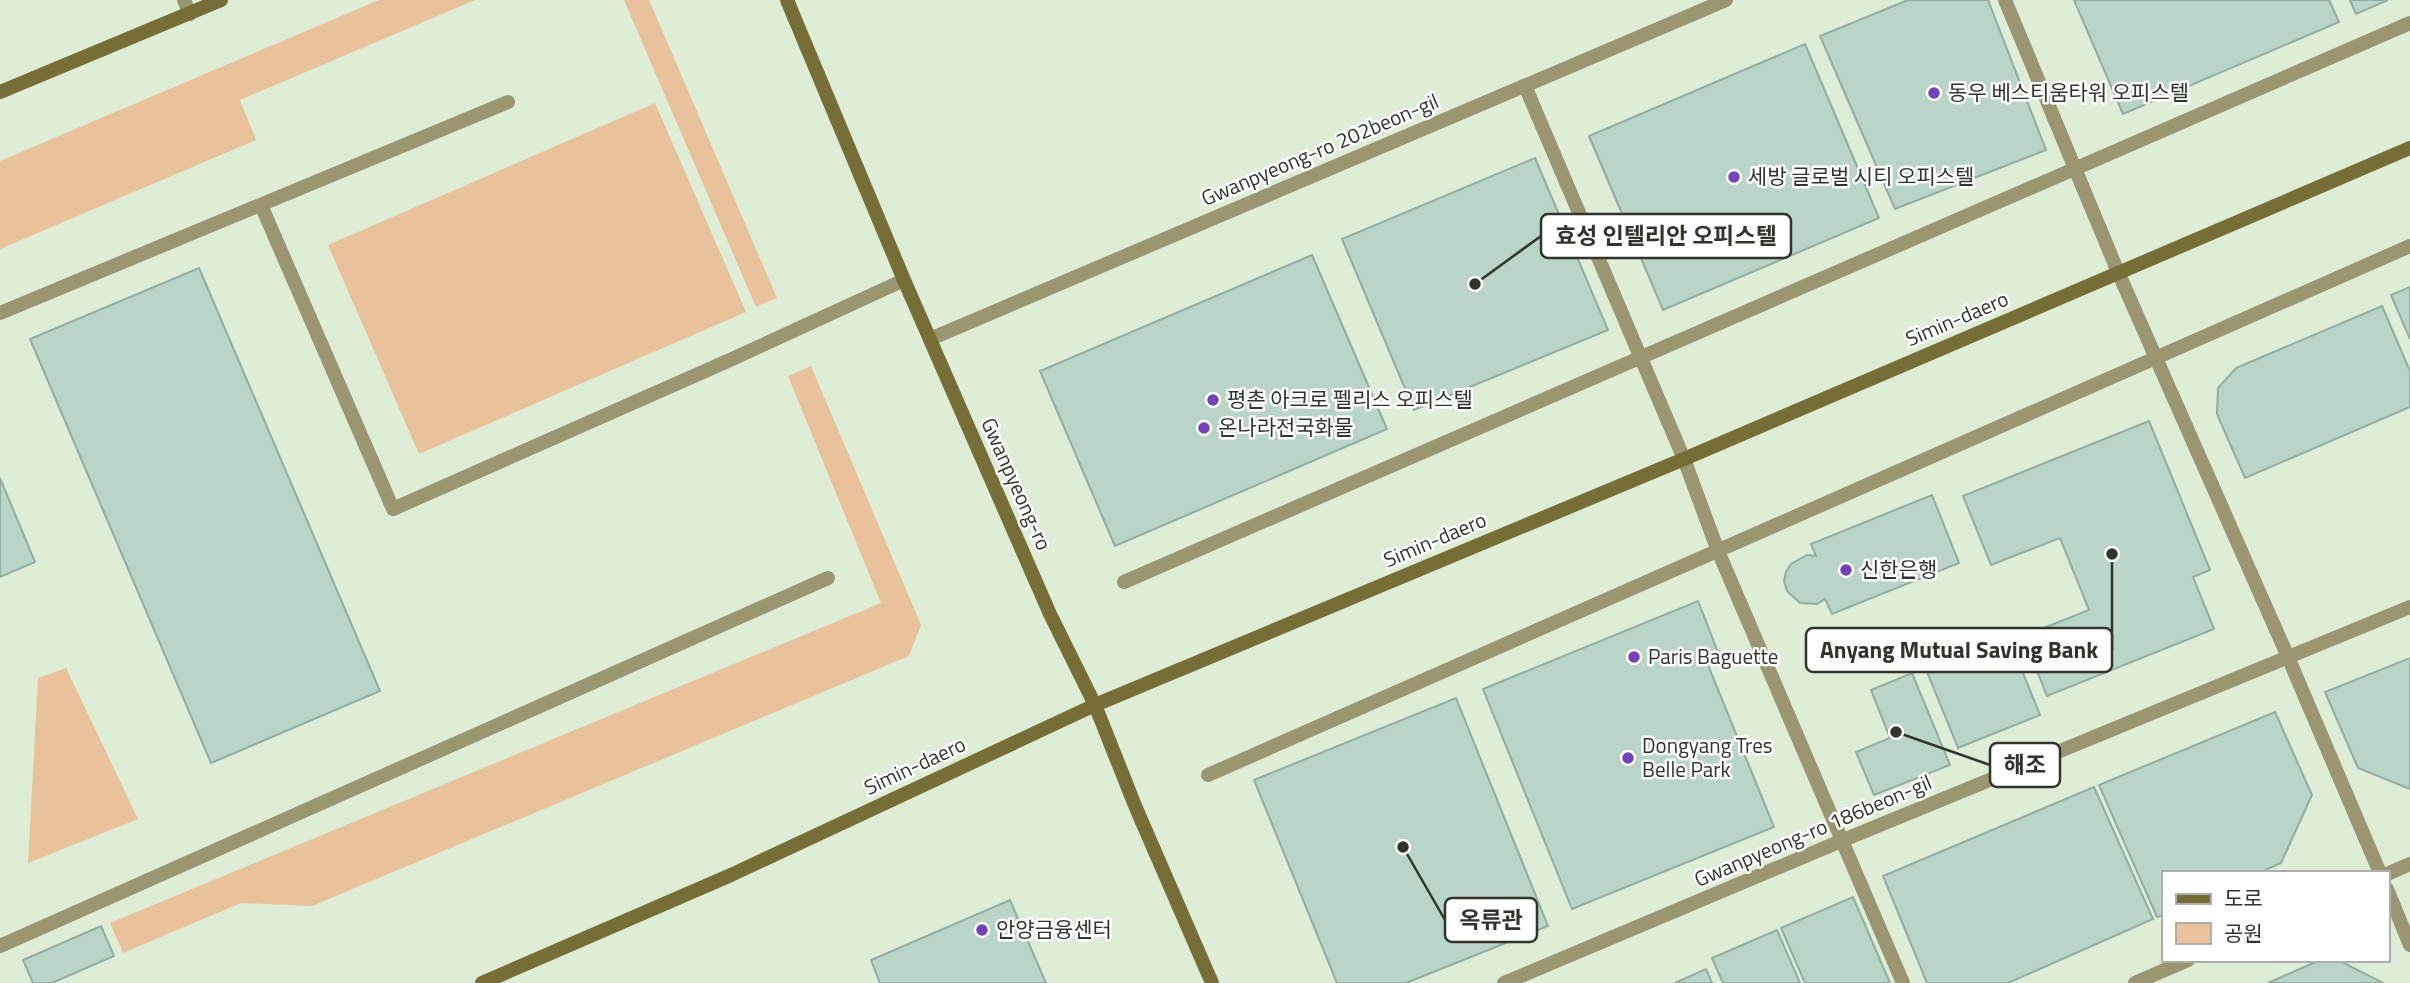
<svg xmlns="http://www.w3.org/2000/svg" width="2410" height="983" viewBox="0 0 2410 983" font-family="'Titillium Web','Noto Sans KR',sans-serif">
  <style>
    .green { fill: #e9c29c }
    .building { fill: #b9d5c8; stroke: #92ada1; stroke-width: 2 }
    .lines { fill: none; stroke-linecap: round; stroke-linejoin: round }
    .lane { stroke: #9b9572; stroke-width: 14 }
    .street { stroke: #9b9572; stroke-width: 14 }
    .secondary { stroke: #776e37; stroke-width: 14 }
    .poi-dot { fill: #7642ba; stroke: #fff; stroke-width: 2.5 }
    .labels { text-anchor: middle; stroke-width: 5; stroke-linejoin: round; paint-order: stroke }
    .poi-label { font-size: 21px; fill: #30352c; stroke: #fff; text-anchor: start }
    .street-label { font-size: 21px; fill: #30352c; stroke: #fff }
    .leader { fill: none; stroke: #30352c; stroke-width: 2.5 }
    .callout-dot { fill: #30352c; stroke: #fff; stroke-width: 2.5 }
    .callout { fill: #fff; stroke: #30352c; stroke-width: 2.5 }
    .callout-label { font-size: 23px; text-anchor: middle; font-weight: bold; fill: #30352c }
  </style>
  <rect width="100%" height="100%" fill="#deedd6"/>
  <path class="green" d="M379 0H475L240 100 256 140 0 249V161Z
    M624 0H649L777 298 756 307Z
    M655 103 746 312 419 454 328 245Z
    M811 366 921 625 909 656 312 906 241 903 123 953 110 923 881 603 788 376Z
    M66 668 138 819 28 863 38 678Z"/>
  <path class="building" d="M1908 0H1988L2046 150 1895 209 1820 36Z
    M2074 0H2329L2339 22 2123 114Z
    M2350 0H2388L2356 14Z
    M1805 44 1879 218 1663 310 1589 136Z
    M1535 158 1608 330 1414 410 1342 239Z
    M1312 255 1387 429 1115 546 1040 371Z
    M199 268 380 691 211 763 30 339Z
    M2410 287V339L2391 295Z
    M2382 306 2410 371V407L2245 478 2217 414 2218 388 2236 368Z
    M2149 421 2210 570 2193 577 2214 629 2047 696 2023 636 2089 610 2060 538 1991 565 1963 496Z
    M0 478 35 562 0 577Z
    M1932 495 1959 563 1832 614 1825 599 1817 604 1800 603 1787 591 1784 581 1786 572 1791 564 1807 555 1816 556 1811 544Z
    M1698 601 1721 660 1708 665 1774 827 1572 909 1483 689Z
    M2005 629 2040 715 1958 748 1923 662Z
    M2410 658V789L2358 768 2325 692Z
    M1912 673 1950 765 1874 795 1856 752 1890 738 1871 690Z
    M1456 698 1548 926 1406 983H1337L1254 780Z
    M2275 712 2312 795 2281 863 2259 873H2163V915L2157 917 2099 785Z
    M2094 787 2153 919 2008 983H1927L1883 876Z
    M1853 897 1890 983H1805L1781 928Z
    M1010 900 1046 983H880L871 960Z
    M101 926 114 956 52 983H33L23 960Z
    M1777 930 1800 983H1723L1712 958Z
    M2320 960H2338L2383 983H2268Z
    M1706 969 1712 983H1675Z"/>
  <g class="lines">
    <path class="lane" d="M184 0 190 14
      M261 205 393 509 730 360 904 280
      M0 313 508 102
      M0 946 828 578"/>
    <path class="street" d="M2005 0 2118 272 2288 657 2380 873
      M1525 86 1684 459 1718 551 1903 983
      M930 339 1726 0
      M1124 582 2410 23
      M1208 775 2410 246
      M2387 874 2410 864
      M2387 889 2410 945
      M1504 983 1841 841 2410 607
      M2135 983 2188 960"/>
    <path class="secondary" d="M787 0 904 280 1050 614 1095 705 1136 808 1212 983
      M0 92 221 0
      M482 983 731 875 1095 705 1684 459 2410 148"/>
  </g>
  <g class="poi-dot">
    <circle cx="1934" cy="93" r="7"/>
    <circle cx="1734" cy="177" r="7"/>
    <circle cx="1213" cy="400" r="7"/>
    <circle cx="1204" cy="428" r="7"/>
    <circle cx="1846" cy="570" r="7"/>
    <circle cx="1634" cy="657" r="7"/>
    <circle cx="1628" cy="758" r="7"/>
    <circle cx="982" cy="930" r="7"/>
  </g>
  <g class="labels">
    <g class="poi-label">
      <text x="1948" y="100">동우 베스티움타워 오피스텔</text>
      <text x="1748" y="184">세방 글로벌 시티 오피스텔</text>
      <text x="1227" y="407">평촌 아크로 펠리스 오피스텔</text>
      <text x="1218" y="435">온나라전국화물</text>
      <text x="1860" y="577">신한은행</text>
      <text x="1648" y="664">Paris Baguette</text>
      <text x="1642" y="753">Dongyang Tres<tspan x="1642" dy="24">Belle Park</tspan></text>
      <text x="996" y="937">안양금융센터</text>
    </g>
    <g class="street-label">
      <text transform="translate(1320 150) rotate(-23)" y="7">Gwanpyeong-ro 202beon-gil</text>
      <text transform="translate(1957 319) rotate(-23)" y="7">Simin-daero</text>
      <text transform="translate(1016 484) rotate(66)" y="7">Gwanpyeong-ro</text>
      <text transform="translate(1435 540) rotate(-23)" y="7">Simin-daero</text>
      <text transform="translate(915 766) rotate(-25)" y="7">Simin-daero</text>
      <text transform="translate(1813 831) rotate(-23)" y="7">Gwanpyeong-ro 186beon-gil</text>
    </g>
  </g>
  <path class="leader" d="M1475 284L1541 236M2112 554L2112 650M1896 732L1990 765M1403 847L1445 920"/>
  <g class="callout-dot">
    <circle cx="1475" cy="284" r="7"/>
    <circle cx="2112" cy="554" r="7"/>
    <circle cx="1896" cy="732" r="7"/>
    <circle cx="1403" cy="847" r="7"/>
  </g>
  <g class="callout">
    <rect x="1541" y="214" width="250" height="44" rx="7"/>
    <rect x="1806" y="628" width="306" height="44" rx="7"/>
    <rect x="1990" y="743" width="70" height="44" rx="7"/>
    <rect x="1445" y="898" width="92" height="44" rx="7"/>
  </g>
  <g class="callout-label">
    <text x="1666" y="244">효성 인텔리안 오피스텔</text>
    <text x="1959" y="658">Anyang Mutual Saving Bank</text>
    <text x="2025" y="773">해조</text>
    <text x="1491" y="928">옥류관</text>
  </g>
  <rect x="2162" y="871" width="228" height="91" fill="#ffffff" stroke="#acaeab" stroke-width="2"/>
  <rect x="2176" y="894" width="35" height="10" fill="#776e37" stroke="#acaeab" stroke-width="2"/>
  <text x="2224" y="906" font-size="21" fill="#30352c">도로</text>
  <rect x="2176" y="923" width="35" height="21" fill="#e9c29c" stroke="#acaeab" stroke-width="2"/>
  <text x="2224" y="941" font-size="21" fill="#30352c">공원</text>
</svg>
